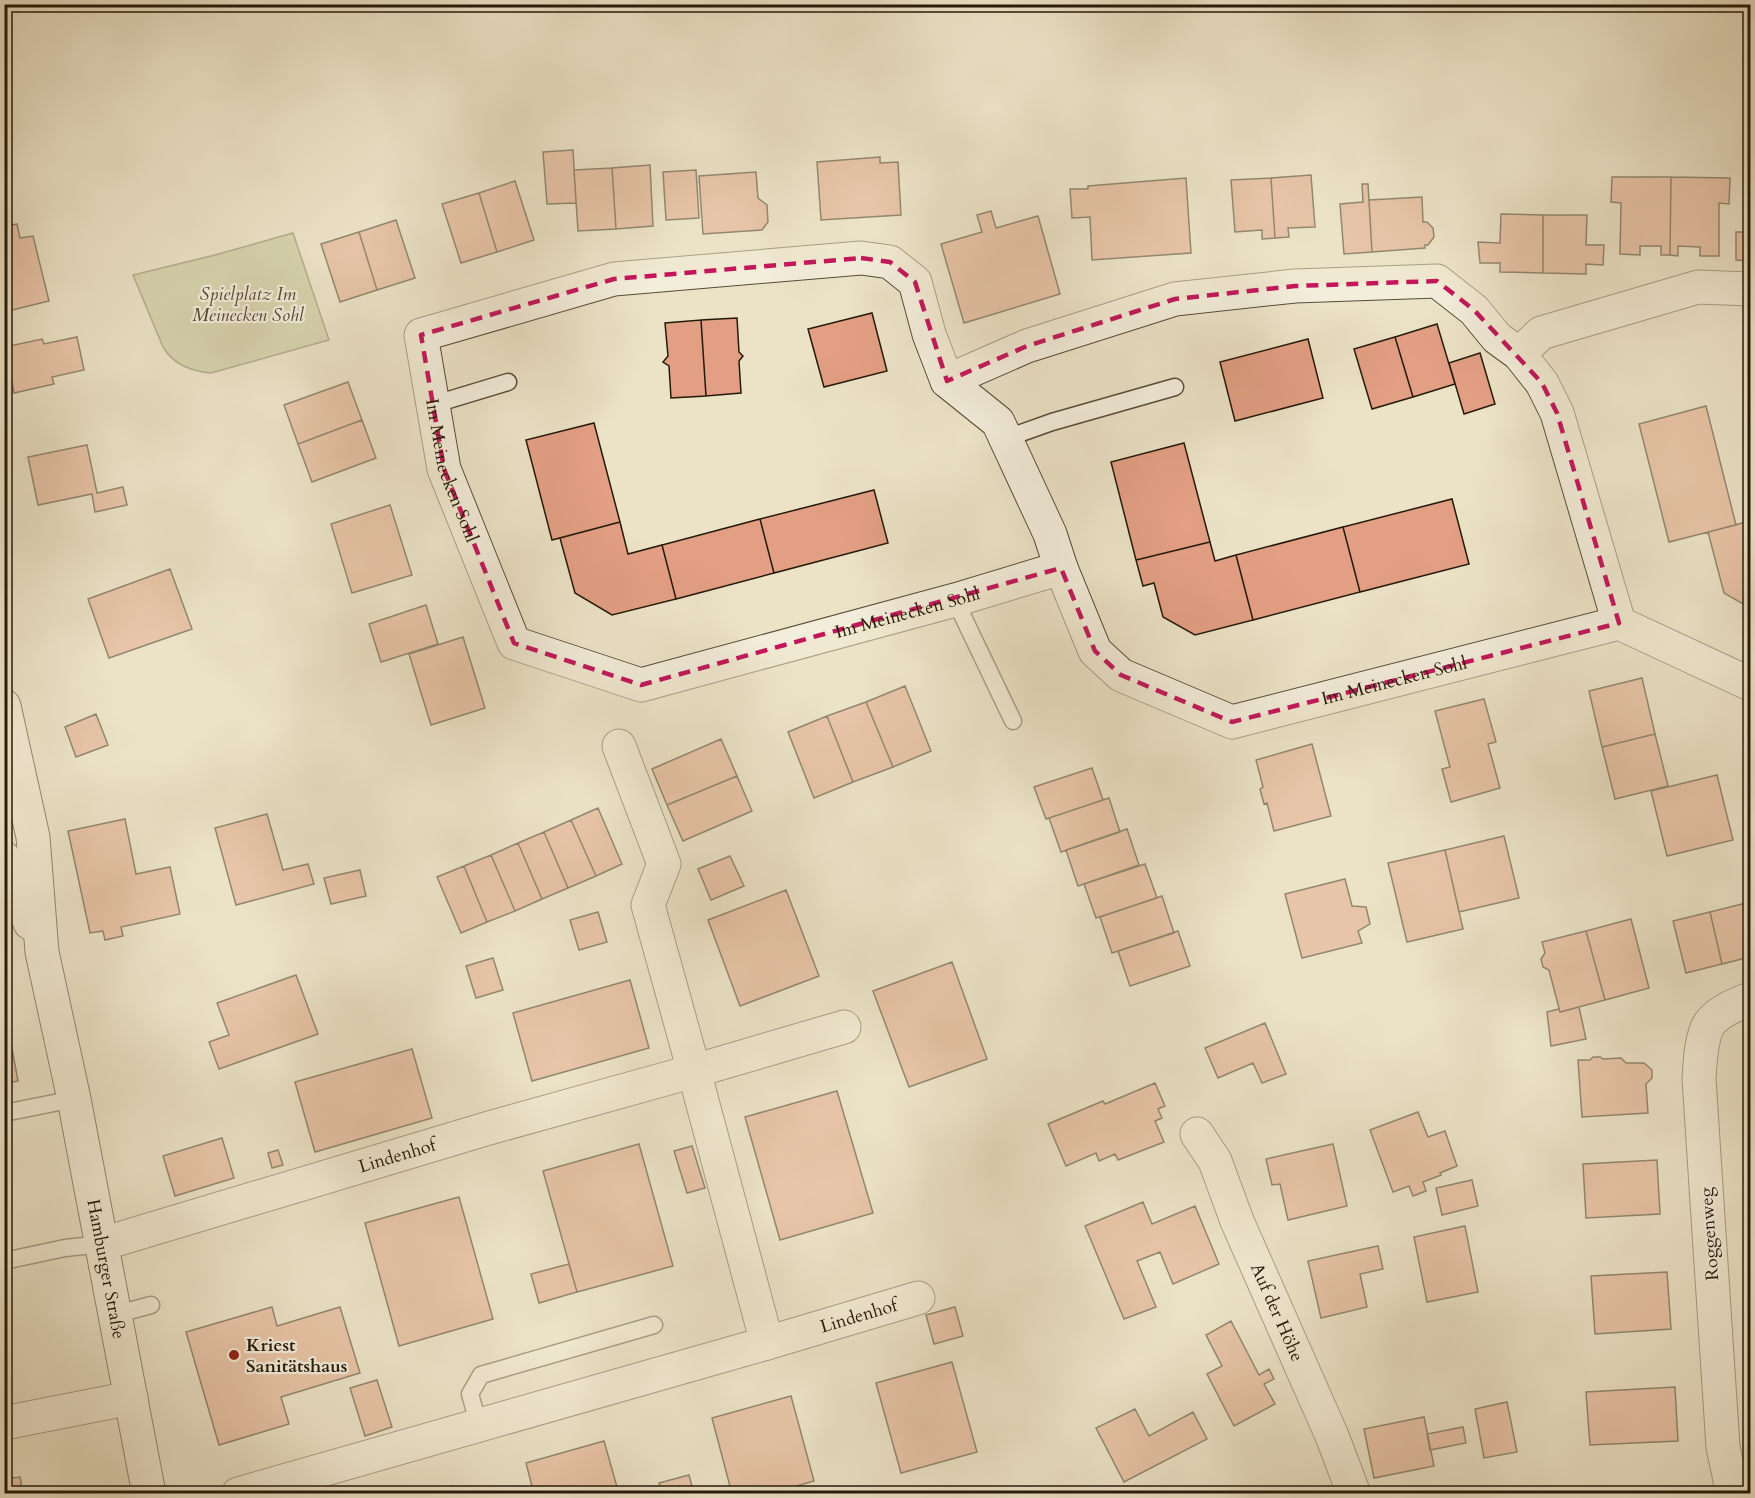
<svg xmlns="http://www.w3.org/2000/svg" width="1755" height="1498" viewBox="0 0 1755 1498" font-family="Cardo,serif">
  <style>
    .green { fill: #bdc292; stroke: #716e4e; stroke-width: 1.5 }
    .building { fill: #e39f84; stroke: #251a0a; stroke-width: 1.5 }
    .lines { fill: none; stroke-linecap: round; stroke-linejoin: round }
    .lane-casing { stroke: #574c39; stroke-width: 19 }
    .street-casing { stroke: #574c39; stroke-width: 35 }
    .secondary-casing { stroke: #251a0a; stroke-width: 35 }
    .lane { stroke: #f3eddb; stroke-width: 16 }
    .street { stroke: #f3eddb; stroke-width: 33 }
    .secondary { stroke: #f3eddb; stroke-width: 33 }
    .marked { fill: none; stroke: #c2185b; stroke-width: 4.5; stroke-dasharray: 12 8; stroke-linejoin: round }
    .poi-dot { fill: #8f2418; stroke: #f3eddb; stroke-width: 2 }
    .labels { text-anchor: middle; stroke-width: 4.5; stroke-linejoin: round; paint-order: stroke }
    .park-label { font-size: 18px; font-style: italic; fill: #534c33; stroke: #f3eddb }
    .street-label { font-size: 18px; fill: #251a0a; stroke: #f3eddb }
    .poi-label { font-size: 18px; font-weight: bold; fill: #251a0a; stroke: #f3eddb; text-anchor: start }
  </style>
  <rect width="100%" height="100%" fill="#ece3c7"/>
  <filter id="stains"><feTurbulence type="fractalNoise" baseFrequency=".00333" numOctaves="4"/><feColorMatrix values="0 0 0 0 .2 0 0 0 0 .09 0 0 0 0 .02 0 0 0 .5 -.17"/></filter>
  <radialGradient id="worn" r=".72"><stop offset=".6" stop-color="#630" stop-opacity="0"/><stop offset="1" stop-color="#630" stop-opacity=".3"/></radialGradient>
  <path class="green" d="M293 233 329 340 211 373C191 371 174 365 163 347L133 275 215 255Z"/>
  <path class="building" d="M573 150 576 203 547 204 543 152Z
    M880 157V163L898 162 901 215 821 220 817 162Z
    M650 165 653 226 616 229 612 168Z
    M612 168 616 229 578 231 574 170Z
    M696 170 699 218 666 220 663 172Z
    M756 172 758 198 767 205 768 222 762 230 703 234 699 176Z
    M1311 175 1315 227 1288 228 1289 237 1275 238 1271 178Z
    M1612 177H1671L1670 255H1661V246H1640V255L1620 254 1621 203 1611 202Z
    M1671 177 1730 178 1729 204 1719 203V256H1700V247L1678 246V256L1670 255Z
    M1186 178 1191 253 1092 260 1090 217 1072 218 1070 189H1088V186Z
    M1271 178 1275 238 1262 239V230L1235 232 1231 180Z
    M515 181 534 240 497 252 479 193Z
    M1362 184H1368L1372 252 1344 254 1340 204 1363 202Z
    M479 193 497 252 461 263 442 204Z
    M1422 197 1423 222H1427L1433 228 1434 237 1428 245H1425V248L1372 252 1369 200Z
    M991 211 996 228 1038 216 1060 294 964 323 941 244 982 232 977 215Z
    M1501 214 1543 215V273L1500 272V263H1480L1478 242 1500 243Z
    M1543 215H1587L1586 245H1604L1603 265 1586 264V274L1543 273Z
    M396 220 415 278 377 290 359 232Z
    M17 224 20 238 33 236 49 301 4 312V227Z
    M359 232 377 290 340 302 321 244Z
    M1736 232H1750V261L1736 260Z
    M872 313 887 371 824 387 808 329Z
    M737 318 739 352 743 356 739 361 741 393 706 396 701 320Z
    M701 320 706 396 671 398 669 366 663 362 668 356 665 323Z
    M1437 324 1455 384 1413 397 1395 337Z
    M77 337 84 370 52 377 54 384 14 393 5 347 42 339 44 344Z
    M1395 337 1413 397 1372 409 1354 349Z
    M1308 339 1323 398 1235 421 1220 362Z
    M1480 353 1495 404 1464 414 1449 363Z
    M348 382 362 420 298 444 284 405Z
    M1706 406 1736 525 1669 542 1639 424Z
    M362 420 376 458 312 482 298 444Z
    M594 423 620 522 552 540 526 440Z
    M1184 443 1210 542 1136 560 1111 462Z
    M87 445 97 493 123 487 127 505 95 512 92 494 38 505 28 457Z
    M874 490 888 543 774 573 760 519Z
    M1452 499 1469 564 1360 592 1343 527Z
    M390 505 412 575 352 593 331 524Z
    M760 519 774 573 676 599 662 545Z
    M1750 521V608L1724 593 1708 532Z
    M620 522 628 554 662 545 676 599 612 615 575 593 560 538Z
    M1343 527 1360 592 1253 620 1236 555Z
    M1210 542 1215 561 1236 555 1253 620 1195 635 1163 617 1154 583 1143 586 1136 560Z
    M170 569 192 629 109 658 88 599Z
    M426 605 438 644 381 662 369 624Z
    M463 637 485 708 431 725 409 654Z
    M1642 678 1655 734 1602 747 1589 691Z
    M905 686 931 751 893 767 866 702Z
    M1484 699 1496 742 1488 744 1500 788 1451 802 1442 769 1450 767 1435 711Z
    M866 702 893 767 853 782 827 716Z
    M96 714 108 745 76 757 65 727Z
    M827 716 853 782 814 798 788 732Z
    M1655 734 1668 786 1615 799 1602 747Z
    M721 739 737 776 667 805 652 769Z
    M1312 744 1331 816 1274 831 1267 803 1264 804 1260 789 1263 787 1256 760Z
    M1092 768 1103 800 1046 819 1034 787Z
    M1717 775 1733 840 1667 856 1651 791Z
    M737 776 752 811 683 841 667 805Z
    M1109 798 1120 832 1061 852 1049 818Z
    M598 808 622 864 596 876 571 820Z
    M267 814 283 870 308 864 314 884 236 905 215 828Z
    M125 819 136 874 170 867 180 914 121 927 123 936 105 940 103 931 90 933 68 831Z
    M571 820 596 876 568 888 544 832Z
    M1127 829 1139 865 1078 886 1066 850Z
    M544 832 568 888 542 899 518 843Z
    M1504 836 1519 898 1459 912 1445 850Z
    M518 843 542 899 515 911 491 855Z
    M1445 850 1463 929 1407 942 1388 863Z
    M491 855 515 911 487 922 464 866Z
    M730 856 744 886 711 900 698 869Z
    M1145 864 1157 898 1096 918 1084 884Z
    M464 866 487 922 461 933 437 877Z
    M360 870 366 896 331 904 324 878Z
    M1345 879 1352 906 1366 907 1370 924 1358 931 1362 943 1302 958 1285 894Z
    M786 890 819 976 740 1006 708 920Z
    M1162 896 1174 933 1112 953 1100 917Z
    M1750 902V957L1722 964 1710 912Z
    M598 912 607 942 579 950 570 920Z
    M1710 912 1722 964 1686 973 1673 921Z
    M1631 919 1649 988 1605 1000 1586 931Z
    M1178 931 1190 966 1130 986 1118 951Z
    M1586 931 1605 1000 1560 1012 1549 970 1543 967 1541 959 1545 953 1542 942Z
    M493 958 503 990 476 998 466 966Z
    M952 962 987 1059 909 1087 873 991Z
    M296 975 318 1034 219 1069 209 1042 229 1035 217 1003Z
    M630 980 649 1048 532 1081 513 1013Z
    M1579 1007 1586 1039 1551 1046 1547 1012 1559 1009 1560 1012Z
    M1265 1023 1286 1074 1262 1083 1253 1063 1218 1078 1205 1048Z
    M10 1038 18 1081 4 1084V1039Z
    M412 1049 432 1118 315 1152 295 1082Z
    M1744 1051H1750V1098L1746 1099Z
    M1593 1057H1600L1603 1059 1621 1058 1626 1063H1644L1652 1070V1078L1646 1084 1648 1113 1582 1117 1578 1060H1590Z
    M1155 1083 1165 1106 1158 1109 1162 1118 1155 1121 1164 1142 1118 1160 1115 1154 1099 1161 1096 1153 1066 1166 1048 1124 1103 1101 1105 1104Z
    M837 1091 873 1213 780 1240 745 1117Z
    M1418 1112 1428 1137 1445 1131 1457 1166 1440 1173 1441 1175 1423 1182 1426 1191 1413 1196 1409 1186 1393 1192 1370 1130Z
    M222 1138 234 1178 175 1196 163 1156Z
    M639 1144 673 1266 577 1292 543 1171Z
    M1333 1144 1347 1206 1288 1220 1280 1184 1272 1185 1266 1159Z
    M692 1146 705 1188 687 1193 674 1151Z
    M278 1150 283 1165 272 1168 268 1153Z
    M1657 1160 1660 1214 1586 1218 1583 1164Z
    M1472 1180 1478 1206 1442 1215 1436 1188Z
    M459 1197 493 1319 399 1346 365 1223Z
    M1143 1202 1152 1224 1195 1206 1219 1264 1173 1284 1160 1252 1137 1261 1156 1307 1124 1319 1085 1226Z
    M1465 1226 1478 1292 1427 1302 1414 1237Z
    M1378 1246 1383 1269 1360 1274 1367 1307 1321 1318 1308 1261Z
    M569 1264 577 1292 539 1303 531 1274Z
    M1667 1272 1671 1329 1595 1334 1591 1276Z
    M272 1307 277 1326 340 1307 360 1373 281 1397 289 1424 219 1445 186 1332Z
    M955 1307 963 1336 934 1344 926 1315Z
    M1231 1321 1259 1375 1269 1369 1274 1379 1264 1384 1275 1404 1234 1426 1207 1374 1222 1366 1206 1335Z
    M952 1362 977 1452 901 1473 876 1383Z
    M377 1380 392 1427 365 1436 350 1388Z
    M1675 1387 1678 1441 1590 1445 1586 1392Z
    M791 1396 814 1481 769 1494H732L712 1418Z
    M1507 1402 1517 1452 1484 1458 1475 1409Z
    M1135 1409 1149 1436 1193 1412 1207 1439 1124 1482 1096 1428Z
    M1424 1417 1434 1466 1374 1478 1364 1429Z
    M1463 1427 1466 1443 1430 1450 1427 1434Z
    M604 1441 619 1494H534L526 1463Z
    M689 1475 694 1494H662L659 1483Z
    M20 1477 23 1494H4V1479Z
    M452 1486 454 1494H409Z"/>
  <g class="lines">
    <defs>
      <path id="lane" d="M432 405 508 382
        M1007 438 1052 422 1175 387
        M955 600 1013 721
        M4 1113 74 1099
        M4 1261 65 1248 102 1244
        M114 1315 151 1305
        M479 1426 470 1394 481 1375 654 1325"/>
      <g id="street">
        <path d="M1519 354 1541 333 1698 287 1750 289"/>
        <path d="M947 381 998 422 1050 534 1061 568"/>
        <path id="s1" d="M1619 623 1557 413 1542 383 1519 354 1497 338 1474 310 1437 281 1295 286 1175 299 1027 346 947 381 929 334 915 282 890 262 861 258 614 279 421 335 444 469 514 643 641 685 955 600 1061 568 1095 651 1121 675 1232 722 1619 623 1750 684"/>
        <path d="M619 746 664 864 648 905 694 1071 844 1027"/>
        <path id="s2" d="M1197 1134 1215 1161 1237 1221 1332 1436 1354 1494"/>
        <path id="s3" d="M102 1244 489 1128 694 1071 767 1343 918 1298"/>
        <path d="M4 1423 131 1398"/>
        <path d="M238 1494 767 1343"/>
        <path d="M1733 1494 1723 1447 1699 1079C1700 1064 1701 1035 1710 1023 1719 1011 1737 1004 1750 999"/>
      </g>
      <g id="secondary">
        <path id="s4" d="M4 706 33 837 42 952 74 1099 149 1494"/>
        <path d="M4 858 30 923"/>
      </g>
    </defs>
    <use href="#lane" class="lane-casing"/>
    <use href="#street" class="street-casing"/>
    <use href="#secondary" class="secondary-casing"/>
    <use href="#lane" class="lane"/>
    <use href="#street" class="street"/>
    <use href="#secondary" class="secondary"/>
  </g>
  <path d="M0 0H1755V1498H0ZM861 258 890 262 915 282 947 381 1027 346 1175 299 1295 286 1437 281 1474 310 1542 383 1557 413 1619 623 1232 722 1121 675 1095 651 1061 568 641 685 514 643 444 469 421 335 614 279Z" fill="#ece3c7" fill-opacity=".55" fill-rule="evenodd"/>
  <path class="marked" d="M861 258 890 262 915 282 947 381 1027 346 1175 299 1295 286 1437 281 1474 310 1542 383 1557 413 1619 623 1232 722 1121 675 1095 651 1061 568 641 685 514 643 444 469 421 335 614 279Z"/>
  <circle class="poi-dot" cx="234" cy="1355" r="6"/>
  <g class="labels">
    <g class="park-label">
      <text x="248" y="300">Spielplatz Im<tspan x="248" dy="21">Meinecken Sohl</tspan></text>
    </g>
    <g class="street-label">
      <text dy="6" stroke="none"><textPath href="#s1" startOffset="1659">Im Meinecken Sohl</textPath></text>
      <text dy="6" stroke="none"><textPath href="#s1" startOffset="2253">Im Meinecken Sohl</textPath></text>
      <text dy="6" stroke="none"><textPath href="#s1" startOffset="2826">Im Meinecken Sohl</textPath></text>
      <text dy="6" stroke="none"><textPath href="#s3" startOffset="308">Lindenhof</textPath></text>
      <text transform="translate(1709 1234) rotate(-94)" y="6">Roggenweg</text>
      <text dy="6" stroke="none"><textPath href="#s4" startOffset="573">Hamburger Straße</textPath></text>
      <text dy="6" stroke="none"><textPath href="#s2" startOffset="196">Auf der Höhe</textPath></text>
      <text dy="6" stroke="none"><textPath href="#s3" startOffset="994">Lindenhof</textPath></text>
    </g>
    <g class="poi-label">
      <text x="246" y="1351">Kriest<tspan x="246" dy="21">Sanitätshaus</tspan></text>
    </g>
  </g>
  <rect width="1755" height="1498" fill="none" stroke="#ece3c7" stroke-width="24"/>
  <rect x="6" y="6" width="1743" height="1486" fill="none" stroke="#251a0a" stroke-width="3"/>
  <rect x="12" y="12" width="1731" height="1474" fill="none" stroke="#251a0a" stroke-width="1.5"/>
  <rect width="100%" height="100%" filter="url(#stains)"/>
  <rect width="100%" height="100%" fill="url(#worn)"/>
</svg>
